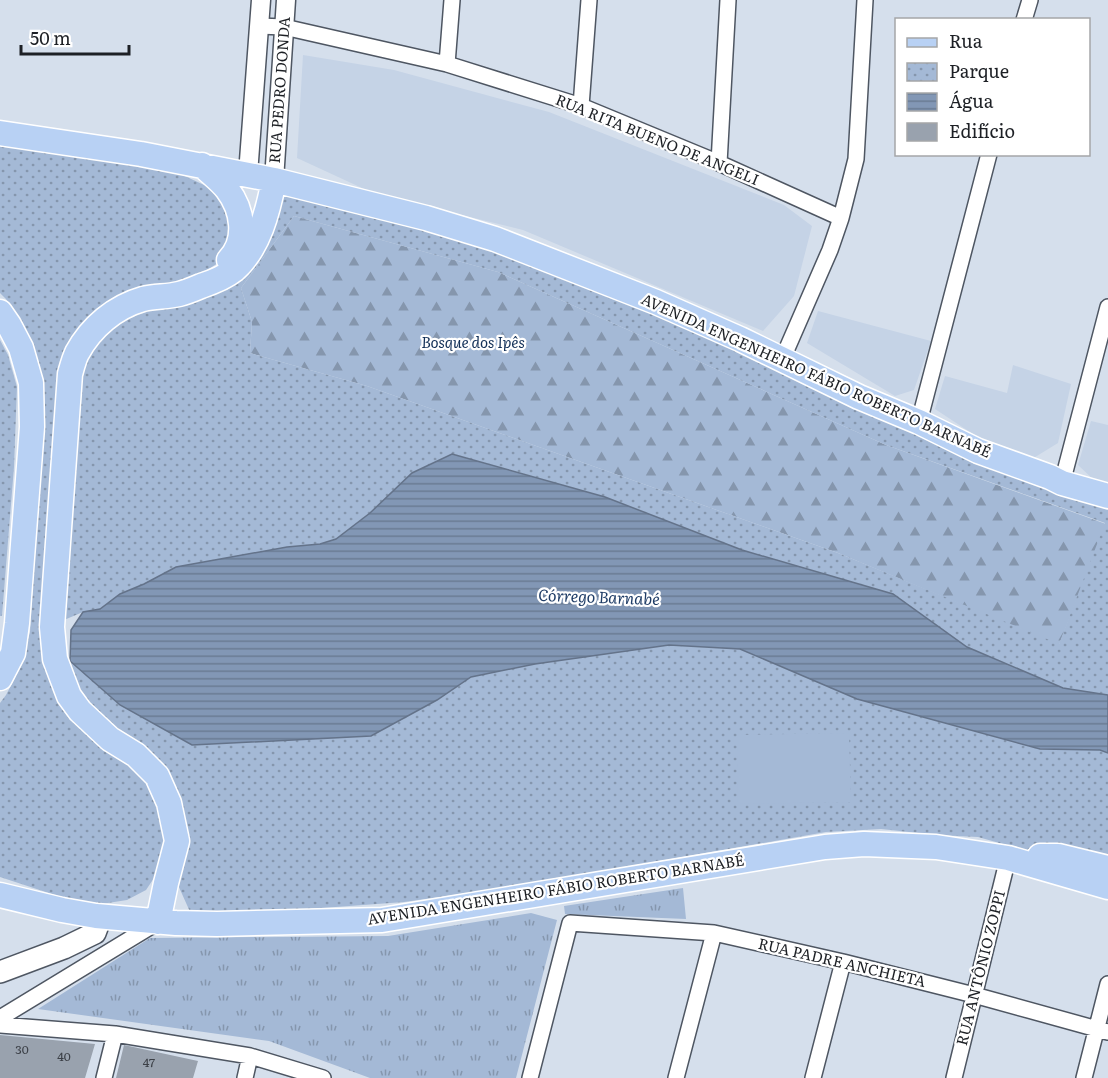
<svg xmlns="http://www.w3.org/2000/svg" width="1108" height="1078" viewBox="0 0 1108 1078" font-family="Literata,serif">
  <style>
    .built { fill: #c5d3e6 }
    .grass { fill: url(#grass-tufts) }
    .forest { fill: url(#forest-firs) }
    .park { fill: url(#park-dots); fill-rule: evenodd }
    .pitch { fill: #a4b9d6 }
    .water { fill: url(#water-rules); stroke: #64738a; stroke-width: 1.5 }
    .building { fill: #99a2ae }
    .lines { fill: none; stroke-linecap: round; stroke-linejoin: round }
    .minor-casing { stroke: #4e5662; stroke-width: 18 }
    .tertiary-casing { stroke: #4e5662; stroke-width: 21 }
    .secondary-casing { stroke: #4e5662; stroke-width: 24 }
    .primary-casing { stroke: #fff; stroke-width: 27 }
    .minor { stroke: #fff; stroke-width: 15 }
    .tertiary { stroke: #fff; stroke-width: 18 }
    .secondary { stroke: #fff; stroke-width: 21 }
    .primary { stroke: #b8d1f4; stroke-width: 24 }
    .labels { text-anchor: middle; stroke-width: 4.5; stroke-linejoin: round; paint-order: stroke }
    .number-label { font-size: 12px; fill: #3c4047 }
    .street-label { font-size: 15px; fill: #1d2025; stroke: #fff }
    .park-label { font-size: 15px; font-style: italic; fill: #112f57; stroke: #fff }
    .water-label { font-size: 16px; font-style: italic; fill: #1e3c66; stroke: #fff }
  </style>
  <defs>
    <pattern id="grass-tufts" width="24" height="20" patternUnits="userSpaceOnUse" patternTransform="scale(1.5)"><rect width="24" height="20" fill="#a4b9d6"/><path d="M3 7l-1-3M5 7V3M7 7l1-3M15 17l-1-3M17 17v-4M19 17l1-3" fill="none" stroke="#8596ad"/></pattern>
    <pattern id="forest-firs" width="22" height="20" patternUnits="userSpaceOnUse" patternTransform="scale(1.5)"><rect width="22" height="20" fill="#a4b9d6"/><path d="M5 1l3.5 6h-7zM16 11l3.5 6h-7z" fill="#8596ad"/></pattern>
    <pattern id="park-dots" width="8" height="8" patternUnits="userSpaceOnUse" patternTransform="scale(1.5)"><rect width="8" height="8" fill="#a4b9d6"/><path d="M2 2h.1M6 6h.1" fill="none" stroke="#8596ad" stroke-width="1.8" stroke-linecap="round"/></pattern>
    <pattern id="water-rules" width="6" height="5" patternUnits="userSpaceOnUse" patternTransform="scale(1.5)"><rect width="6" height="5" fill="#8297b5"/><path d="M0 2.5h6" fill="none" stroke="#6a7b93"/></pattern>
  </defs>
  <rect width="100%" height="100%" fill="#d5dfec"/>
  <path class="built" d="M303 55 394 70 549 112 784 205 812 226 794 296 763 331 523 230 375 194 297 158Z
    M818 311 931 341 914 390 895 396 807 343Z
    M1013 365 1071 384 1058 443 1032 459 979 438 935 409 945 376 1007 393Z
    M1091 421 1108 425V485L1096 482 1078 465Z"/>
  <path class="grass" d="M683 888 686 919 565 914 564 906Z
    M531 913 557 920 516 1078H370L269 1041 38 1009 150 938 388 936Z"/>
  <path class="forest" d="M294 216 498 272 886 445 1106 524 1059 645 838 553 367 386 250 353 252 322 241 288Z"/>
  <path class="park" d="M0 143 51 149 176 172 215 190 228 204 235 233 218 263 201 274 79 331 53 685 66 712 88 734 142 773 161 807 166 836 160 869 146 890 127 900 95 905 58 896 0 877V703L6 695 20 668 30 632 43 416 21 324 6 299 0 293Z
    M282 191 472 242 657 309 920 434 1108 510V695L1063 688 967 647 893 594 742 550 605 497 453 454 412 473 370 513 336 539 320 544 287 547 144 584 120 594 100 609 83 612 64 620 81 374 95 344 116 323 138 312 178 304 203 296ZM294 216 498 272 886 445 1105 523 1059 644 838 553 367 386 250 353 252 322 241 288Z
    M0 340 8 355 17 387 14 467 2 616H0Z
    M669 645 740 649 857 699 1040 749 1100 750 1108 753V862L1024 850 978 837 937 835 881 829 826 832 573 876 489 890 404 902 253 913 191 914 178 885 184 840 180 805 96 715 79 691 70 661 120 705 192 745 371 736 437 700 471 677 535 664Z"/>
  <path class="pitch" d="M849 733 851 802 738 804 737 735Z"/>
  <path class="water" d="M452 454 605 497 742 550 893 594 967 647 1063 688 1108 695V753L1100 750 1040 749 857 699 740 649 669 645 535 664 471 677 437 700 371 736 192 745 120 705 70 661 71 630 83 612 100 609 120 594 144 584 176 567 287 547 320 544 336 539 370 513 412 473Z"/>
  <path class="building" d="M0 1035 95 1044 85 1078H0Z
    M124 1045 198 1061 193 1078H116Z"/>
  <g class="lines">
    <defs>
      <path id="minor" d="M1024 20 1030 0
        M259 26 284 27 447 64 581 106 719 163 841 218
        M447 64 452 0
        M581 106 589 0
        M719 163 728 0
        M782 360 830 250 841 218 856 159 865 0
        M919 422 989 154
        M1062 483 1108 307
        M0 1018 158 922
        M0 1025 115 1034 250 1056 323 1078
        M104 1078 115 1034
        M245 1078 250 1056
        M530 1078 570 923 714 933 843 962 974 995 1108 1032
        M676 1078 714 933
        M813 1078 843 962
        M954 1078 1008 858
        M1084 1078 1108 984"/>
      <path id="tertiary" d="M248 174 261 0
        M274 180 286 0"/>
      <path id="secondary" d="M0 972 64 948 95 933 98 925 96 916"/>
      <path id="primary" d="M0 133 141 154 274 180 426 218 495 239 656 302 740 339 859 397 919 422 978 451 1050 477 1062 483 1108 496
        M202 165C210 173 220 180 227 189 243 210 248 240 229 260
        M0 312 9 325 21 348 31 383 32 427 17 623 13 653 0 678
        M1040 856H1058L1108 868
        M0 895 62 910 96 916 176 923 217 924 382 920 825 847 864 844 936 847 1008 858 1108 887
        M158 922 166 883 177 841 169 803 157 776 136 755 110 739 80 711 69 696 55 659 52 627 70 374C72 367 74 359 77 353 91 327 115 307 143 299 155 296 167 297 179 294 187 292 194 289 201 286 213 282 224 278 234 270 259 248 268 211 274 180"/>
    </defs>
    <use href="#minor" class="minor-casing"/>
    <use href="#tertiary" class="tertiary-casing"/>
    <use href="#secondary" class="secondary-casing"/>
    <use href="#primary" class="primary-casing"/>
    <use href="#minor" class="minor"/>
    <use href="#tertiary" class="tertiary"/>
    <use href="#secondary" class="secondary"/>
    <use href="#primary" class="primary"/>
  </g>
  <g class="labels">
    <g class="number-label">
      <text x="22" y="1054">30</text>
      <text x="64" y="1061">40</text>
      <text x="149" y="1067">47</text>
    </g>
    <g class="street-label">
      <text transform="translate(280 90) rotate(-86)" y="5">RUA PEDRO DONDA</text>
      <text transform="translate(657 140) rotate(22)" y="5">RUA RITA BUENO DE ANGELI</text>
      <text transform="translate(816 376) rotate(24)" y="5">AVENIDA ENGENHEIRO FÁBIO ROBERTO BARNABÉ</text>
      <text transform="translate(556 890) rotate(-9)" y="5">AVENIDA ENGENHEIRO FÁBIO ROBERTO BARNABÉ</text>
      <text transform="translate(842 963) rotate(13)" y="5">RUA PADRE ANCHIETA</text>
      <text transform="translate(981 968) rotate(-76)" y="5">RUA ANTÔNIO ZOPPI</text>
    </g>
    <g class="park-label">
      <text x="473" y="348">Bosque dos Ipês</text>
    </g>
    <g class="water-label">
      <text transform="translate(599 597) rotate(2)" y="6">Córrego Barnabé</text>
    </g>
  </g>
  <rect x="895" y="18" width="195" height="138" fill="#ffffff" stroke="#a5a6a8" stroke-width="1.5"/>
  <rect x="907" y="38" width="30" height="9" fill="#b8d1f4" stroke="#a5a6a8" stroke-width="1.5"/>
  <text x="949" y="48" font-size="18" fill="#1d2025">Rua</text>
  <rect x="907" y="63" width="30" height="18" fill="url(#park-dots)" stroke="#a5a6a8" stroke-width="1.5"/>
  <text x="949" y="78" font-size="18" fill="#1d2025">Parque</text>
  <rect x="907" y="93" width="30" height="18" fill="url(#water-rules)" stroke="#a5a6a8" stroke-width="1.5"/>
  <text x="949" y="108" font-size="18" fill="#1d2025">Água</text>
  <rect x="907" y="123" width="30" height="18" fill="#99a2ae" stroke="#a5a6a8" stroke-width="1.5"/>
  <text x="949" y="138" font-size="18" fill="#1d2025">Edifício</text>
  <path d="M21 45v9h108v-9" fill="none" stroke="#1d2025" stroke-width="3"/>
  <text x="30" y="45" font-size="18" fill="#1d2025" stroke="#ffffff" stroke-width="4.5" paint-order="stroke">50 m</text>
</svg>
